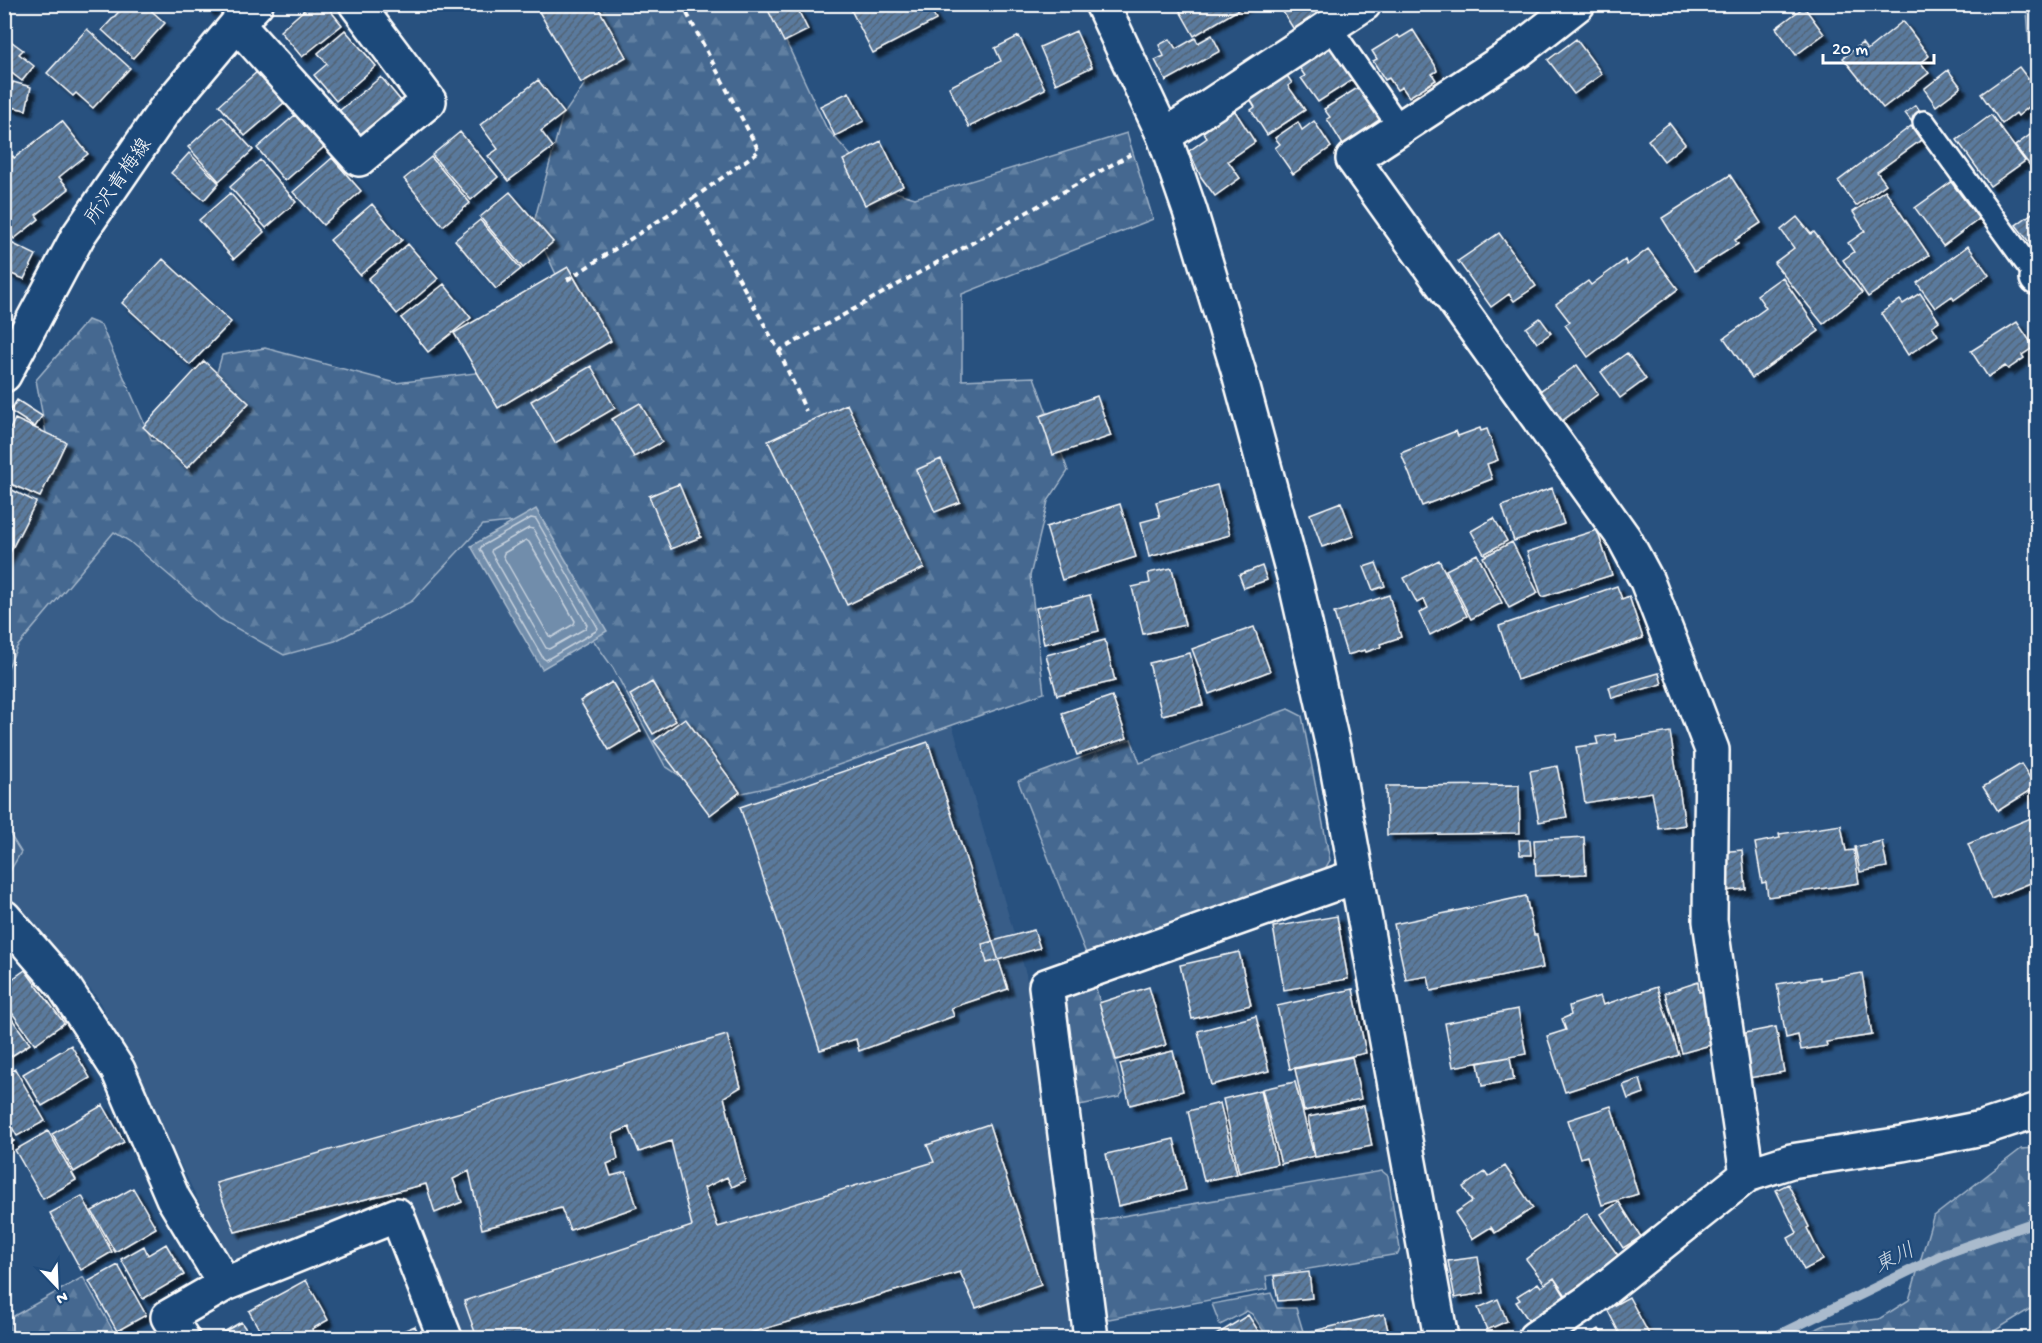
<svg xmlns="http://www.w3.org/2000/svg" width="2042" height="1343" viewBox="0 0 2042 1343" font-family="'Gochi Hand','Klee One',sans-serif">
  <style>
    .built { fill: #375d88 }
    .forest { fill: url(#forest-firs); stroke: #a2b4c8; stroke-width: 1.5 }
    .water { fill: #718dab; stroke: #aabbcd; stroke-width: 1.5 }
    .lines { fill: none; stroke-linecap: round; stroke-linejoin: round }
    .shore { stroke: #c6d1dd; stroke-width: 1.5 }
    .stream { stroke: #aabbcd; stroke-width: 10 }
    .building { fill: url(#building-hatch); stroke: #fff; stroke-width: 1.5; filter: url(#shadow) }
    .service-casing { stroke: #fff; stroke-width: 26 }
    .minor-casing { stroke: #fff; stroke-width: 38 }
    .tertiary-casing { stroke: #fff; stroke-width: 38 }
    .secondary-casing { stroke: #fff; stroke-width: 38 }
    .path { stroke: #fff; stroke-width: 4; stroke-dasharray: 6 4.5; stroke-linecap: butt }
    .service { stroke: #1f4a7a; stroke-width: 21 }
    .minor { stroke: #1f4a7a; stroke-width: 33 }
    .tertiary { stroke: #1f4a7a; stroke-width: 33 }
    .secondary { stroke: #1f4a7a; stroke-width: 33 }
    .labels { text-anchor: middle; stroke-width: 4.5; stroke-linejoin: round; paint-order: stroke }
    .street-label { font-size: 20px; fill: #fff; stroke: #1f4a7a }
    .water-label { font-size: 21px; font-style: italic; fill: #d4dde6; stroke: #1f4a7a }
  </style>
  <defs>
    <pattern id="forest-firs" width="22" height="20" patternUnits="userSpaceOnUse" patternTransform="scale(1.5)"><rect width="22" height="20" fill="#446890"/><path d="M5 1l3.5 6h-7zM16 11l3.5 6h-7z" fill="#607fa1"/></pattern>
    <pattern id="building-hatch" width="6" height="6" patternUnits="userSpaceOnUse" patternTransform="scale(1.5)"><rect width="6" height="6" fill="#5a7a9d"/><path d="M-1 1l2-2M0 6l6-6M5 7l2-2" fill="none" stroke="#536374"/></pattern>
    <filter id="shadow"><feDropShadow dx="5.5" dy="5.5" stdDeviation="1.5" flood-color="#0009"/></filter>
  </defs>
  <rect width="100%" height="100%" fill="#28517f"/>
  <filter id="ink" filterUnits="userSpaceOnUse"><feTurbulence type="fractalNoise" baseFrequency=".0167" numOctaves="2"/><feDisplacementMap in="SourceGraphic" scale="12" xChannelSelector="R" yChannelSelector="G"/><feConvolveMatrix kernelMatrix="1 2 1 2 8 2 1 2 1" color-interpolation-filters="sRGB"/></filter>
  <g filter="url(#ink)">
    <path class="built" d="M85 414 271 616 529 428 947 707 1026 974 1074 1338H463L405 1203 229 1262 97 997 5 893V551Z"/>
    <path class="forest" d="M584 5H769L826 127 878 187 915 198 1127 133 1153 219 962 294V380L1034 377 1068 471 1048 501 1030 576 1044 693 784 784 715 799 665 766 613 668 510 522 483 525 412 601 335 641 284 655 220 619 129 541 114 532 17 647 5 674V542L50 455 36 380 88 320 101 325 152 441 198 438 222 355 265 348 396 383 530 366 574 312 533 226 562 117 606 53Z
      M2031 5H2037V83L2032 76 2027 11Z
      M1288 709 1302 716 1330 860 1322 874 1089 961 1018 781 1131 739 1140 763Z
      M4 825 21 852 6 878 4 876Z
      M1090 986 1096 988 1123 1092 1119 1097 1080 1105 1073 1102 1062 995Z
      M2037 1148 2038 1300 2035 1306 1983 1338H1797L1825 1325 1879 1319 1909 1300 1933 1217 2021 1149Z
      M1382 1171 1388 1176 1400 1249 1398 1254 1266 1276 1268 1289 1109 1319 1102 1314 1092 1228 1094 1221Z
      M83 1277 117 1338H6L5 1321Z
      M1271 1293 1277 1308H1296L1305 1338H1268L1252 1314 1247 1311 1220 1325 1212 1304Z"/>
    <path class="water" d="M536 509 607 631 542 669 471 546Z"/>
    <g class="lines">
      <path class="shore" d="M531 518 536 519 598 628 596 631 546 660 543 658 480 549 482 546Z
        M529 528 533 529 587 625 586 628 549 649 546 648 491 552 492 549Z
        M526 540 529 542 575 621 574 624 552 637 549 636 503 556 504 553Z"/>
      <path class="stream" d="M1772 1338 1944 1254 2038 1221"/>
    </g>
    <path class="building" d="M126 4H144L165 23 133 58 102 30Z
      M204 4H217L210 11Z
      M311 4H325L342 25 302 57 280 31Z
      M548 4H596L626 57 581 83 538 10Z
      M765 4H795L808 30 784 42Z
      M848 4H928L936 20 873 53Z
      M1176 4H1248L1194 36Z
      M1278 4H1329L1334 13 1298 36Z
      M1804 7 1824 34 1796 55 1776 28Z
      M1903 21 1929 56 1921 63 1929 73 1883 108 1843 58 1862 43 1867 50Z
      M87 29 130 68 93 108 76 93 73 96 47 73Z
      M345 30 376 66 336 101 314 75 327 64 318 53Z
      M1413 30 1435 65 1437 71 1432 74 1436 80 1409 97 1402 87 1397 90 1389 78 1385 80 1373 61 1377 59 1372 51 1398 35 1400 38Z
      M1076 31 1092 67 1056 84 1040 47Z
      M1212 35 1220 51 1166 81 1155 60 1164 56 1159 45 1170 39 1176 49 1195 38 1198 43Z
      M4 36 23 50 19 54 34 66 22 81 9 71 6 74 4 72Z
      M1019 36 1045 89 969 127 949 87 1001 61 995 48Z
      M1576 39 1602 74 1574 94 1548 60Z
      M1332 45 1355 78 1318 102 1301 78 1305 76 1299 67Z
      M2019 67 2038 92V96L2029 102 2031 105 2018 116 2016 113 2002 124 1981 94Z
      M1948 70 1961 87 1936 106 1924 89Z
      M258 71 285 102 245 136 219 105Z
      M1286 74 1292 83 1288 86 1305 110 1267 135 1251 110 1255 107 1250 99Z
      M381 77 407 108 360 146 334 115Z
      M538 80 564 113 541 131 553 147 508 181 488 156 498 149 480 125Z
      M13 82 31 87 26 110 7 106Z
      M1359 87 1364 95 1369 92 1385 117 1343 145 1327 119 1330 117 1324 109Z
      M849 92 864 121 835 136 820 106Z
      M1916 105 1922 114 1912 122 1905 113Z
      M1233 108 1255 142 1228 161 1240 178 1215 196 1201 177 1189 151 1207 138 1203 132 1221 119 1219 115Z
      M295 115 324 147 285 181 257 148Z
      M1991 115 2025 161 1990 186 1957 140Z
      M222 116 253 150 219 181 188 147Z
      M62 121 88 154 59 177 69 189 36 215 39 219 14 239 4 226V162L13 156 14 158Z
      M1314 121 1331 147 1293 174 1275 148 1280 144 1275 138 1298 122 1302 130Z
      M1669 123 1685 144 1664 161 1648 140Z
      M1911 126 1921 140 1877 172 1886 184 1856 206 1838 181Z
      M2038 129V170L2035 172 2015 146Z
      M460 132 498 177 471 200 432 155Z
      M881 141 903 186 865 205 843 160Z
      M189 153 219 183 204 200 171 173Z
      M431 157 470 203 443 226 404 179Z
      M332 158 361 191 323 225 293 192Z
      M260 160 296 202 266 228 230 187Z
      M1730 175 1761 223 1735 240 1738 244 1695 271 1662 218Z
      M1951 182 1979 219 1943 246 1915 208Z
      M1885 190 1929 255 1868 297 1843 260 1854 252 1848 243 1865 231 1853 212Z
      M510 192 553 242 523 268 480 217Z
      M230 193 264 232 234 259 199 220Z
      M372 204 402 240 360 275 330 240Z
      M2038 209V241L2032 246 2016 225Z
      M1797 217 1811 234 1814 232 1862 293 1823 324 1774 263 1794 248 1781 230Z
      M480 220 521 269 496 289 455 240Z
      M1499 233 1536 286 1514 301 1509 294 1491 307 1458 261Z
      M7 241 36 255 24 279 4 271V247Z
      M408 244 438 279 397 314 368 279Z
      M1968 246 1989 275 1954 300 1952 296 1935 308 1917 283Z
      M1648 249 1678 289 1588 357 1565 325 1570 322 1556 304 1588 281 1591 285 1625 260 1627 265Z
      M163 259 231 322 190 365 122 303Z
      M568 267 611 341 498 408 454 333Z
      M1782 277 1819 331 1752 378 1724 338 1766 308 1757 295Z
      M444 284 471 318 428 352 401 318Z
      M1920 293 1939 321 1932 326 1938 335 1908 355 1881 313 1900 300 1903 304Z
      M1540 318 1551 333 1537 343 1526 328Z
      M2017 322 2034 347 2022 355 2024 358 2008 369 2005 366 1988 377 1971 351Z
      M1627 353 1646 379 1620 398 1601 372Z
      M204 361 249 403 187 468 143 427Z
      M1577 365 1598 394 1558 424 1537 393Z
      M591 366 615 408 555 443 531 401Z
      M1097 396 1111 436 1053 455 1040 416Z
      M17 400 42 416 35 427 10 411Z
      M640 403 662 442 634 457 612 419Z
      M847 404 924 568 847 605 768 441Z
      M15 419 66 442 40 497 4 481V442Z
      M1480 428 1481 431 1487 429 1498 460 1487 464 1492 479 1422 506 1401 453 1456 431 1458 436Z
      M941 459 960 502 935 512 916 470Z
      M679 484 701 537 671 549 649 496Z
      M1217 485 1230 535 1149 557 1141 522 1160 517 1156 502Z
      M4 486 36 502 5 562H4Z
      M1552 488 1564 524 1514 541 1502 506Z
      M1341 502 1354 536 1322 547 1310 514Z
      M1120 504 1136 557 1062 580 1046 527Z
      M1494 518 1507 541 1484 554 1471 531Z
      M1597 530 1612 575 1542 597 1527 552Z
      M1512 542 1538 593 1509 608 1483 557Z
      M1477 554 1502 603 1471 619 1446 570Z
      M1439 560 1467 616 1430 635 1419 613 1428 608 1424 599 1417 603 1404 578Z
      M1376 563 1385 586 1373 590 1364 567Z
      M1262 566 1267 580 1244 588 1239 575Z
      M1172 568 1185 625 1143 634 1132 587 1150 583 1148 573Z
      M1617 586 1622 599 1629 596 1643 638 1517 680 1499 626Z
      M1090 595 1099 631 1044 644 1036 608Z
      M1389 595 1401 637 1380 644 1381 647 1366 652 1365 650 1347 655 1334 613Z
      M1254 627 1270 671 1209 694 1192 649Z
      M1105 640 1115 681 1057 695 1046 655Z
      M1190 653 1203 705 1162 715 1149 663Z
      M1659 673 1662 684 1612 698 1609 687Z
      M612 682 641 731 609 750 580 701Z
      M652 682 676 721 653 734 630 695Z
      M1112 696 1127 738 1077 755 1062 713Z
      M685 718 740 792 710 815 654 741Z
      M1670 732 1685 825 1659 829 1652 792 1585 803 1576 747 1598 744 1596 737 1615 734 1616 741Z
      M928 742 1008 989 951 1008 954 1016 859 1051 856 1039 820 1050 740 807Z
      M2021 764 2036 787 1998 811 1983 787Z
      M1557 766 1567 817 1539 822 1530 771Z
      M1519 785 1520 833 1387 835 1386 786Z
      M2038 815V880L1991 899 1968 844Z
      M1841 825 1846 851 1854 850 1859 883 1768 897 1766 882 1762 883 1755 843 1780 838 1779 834Z
      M1584 837 1586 874 1536 876 1534 840Z
      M1519 840H1530L1531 855H1520Z
      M1882 841 1887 867 1860 872 1855 847Z
      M1742 850 1746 889 1723 891 1719 852Z
      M1526 896 1534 935H1537L1543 968 1431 991 1428 976 1406 980 1394 924Z
      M1337 916 1348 979 1284 990 1273 927Z
      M1034 930 1040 948 987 963 982 944Z
      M1239 952 1251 1005 1192 1019 1180 965Z
      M25 970 64 1023 35 1044 4 1002V985Z
      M1862 973 1872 1035 1826 1042 1827 1046 1801 1050 1798 1035 1786 1038 1777 984 1820 977V980Z
      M1698 982 1699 992 1704 991 1714 1044 1682 1053 1665 993Z
      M1149 987 1166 1045 1116 1060 1099 1003Z
      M1657 987 1679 1055 1565 1092 1547 1036 1566 1030 1562 1019 1571 1015 1569 1006 1600 996 1603 1005Z
      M1353 989 1366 1053 1290 1069 1277 1006Z
      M4 1008 30 1044 4 1061Z
      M1518 1009 1526 1054 1453 1067 1445 1023Z
      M1256 1016 1269 1071 1211 1085 1198 1031Z
      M1776 1027 1784 1072 1749 1078 1740 1034Z
      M727 1035 741 1087 724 1097 745 1181 732 1187 727 1177 704 1188 718 1227 934 1162 927 1145 989 1124 1041 1285 976 1308 960 1272 733 1338H477L464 1301 692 1226 671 1141 639 1152 629 1127 613 1134 618 1159 607 1164 611 1176 626 1172 637 1207 570 1230 561 1208 482 1229 469 1171 453 1179 462 1202 435 1213 426 1184 235 1232 216 1183Z
      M71 1045 90 1078 42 1106 23 1074Z
      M1173 1051 1183 1091 1130 1105 1120 1064Z
      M1352 1057 1361 1099 1304 1111 1295 1069Z
      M1510 1057 1514 1080 1482 1086 1478 1063Z
      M15 1069 45 1121 17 1136 4 1114V1075Z
      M1640 1079 1644 1093 1628 1099 1623 1085Z
      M1295 1082 1314 1156 1281 1164 1262 1089Z
      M1261 1090 1277 1164 1239 1173 1223 1099Z
      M1220 1103 1237 1174 1204 1181 1188 1111Z
      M103 1105 124 1142 74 1172 52 1134Z
      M1364 1106 1372 1146 1315 1157 1308 1117Z
      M1611 1106 1638 1194 1602 1205 1587 1156 1580 1158 1568 1120Z
      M4 1123 14 1141 4 1147Z
      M48 1131 76 1180 43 1199 15 1150Z
      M1174 1139 1186 1190 1118 1206 1106 1154Z
      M1505 1166 1533 1208 1495 1233 1491 1227 1472 1239 1455 1213 1472 1201 1463 1187 1485 1172 1488 1177Z
      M1788 1184 1809 1227 1807 1228 1823 1260 1804 1270 1788 1238 1797 1233 1776 1190Z
      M133 1188 156 1228 115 1252 92 1211Z
      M82 1196 112 1252 81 1270 50 1213Z
      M1619 1202 1641 1237 1623 1248 1601 1214Z
      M1587 1213 1620 1258 1567 1297 1554 1278 1545 1284 1526 1259Z
      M166 1244 184 1275 143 1299 121 1259 144 1246 148 1255Z
      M1478 1257 1484 1293 1455 1298 1448 1261Z
      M118 1265 146 1315 117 1331 89 1281Z
      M1309 1272 1312 1298 1278 1301 1274 1276Z
      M1554 1278 1569 1303 1533 1327 1516 1302 1520 1300 1517 1296 1538 1283 1541 1287Z
      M306 1280 328 1320 312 1329 317 1338H264L249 1311Z
      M1629 1297 1651 1338H1622L1607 1309Z
      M1498 1299 1507 1321 1487 1330 1478 1308Z
      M1384 1314 1390 1338H1310L1309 1332Z
      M1248 1315 1263 1338H1211Z
      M241 1322 252 1338H213Z
      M415 1326 420 1338H386Z
      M1599 1329 1605 1338H1583Z"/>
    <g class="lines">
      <defs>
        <path id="service" d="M1330 27 1400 128
          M1924 122 2037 278"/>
        <path id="minor" d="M1578 4 1518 51 1353 159 1624 538 1647 581 1712 750 1710 921 1747 1175
          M237 24 359 159 429 101 356 4
          M1164 136 1364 4
          M2037 278 2038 277
          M4 917 63 985 118 1070 173 1198 225 1284 397 1215 445 1338
          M182 1338 168 1317 225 1284
          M1091 1338 1046 986 1357 876
          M1535 1338 1592 1299 1747 1175 1791 1161 1902 1144 1982 1128 2038 1110"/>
        <path id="tertiary" d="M1102 4 1164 136 1190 211 1239 373 1296 584 1335 756 1441 1338"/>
        <path id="secondary" d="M4 375 78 236 164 111 237 24 256 4"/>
      </defs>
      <use href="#service" class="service-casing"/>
      <use href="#minor" class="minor-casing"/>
      <use href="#tertiary" class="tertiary-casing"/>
      <use href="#secondary" class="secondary-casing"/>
      <path class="path" d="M682 4 759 151 694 198 779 351 1131 154
        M567 280 694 198
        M779 351 806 411"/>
      <use href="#service" class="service"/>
      <use href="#minor" class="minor"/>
      <use href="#tertiary" class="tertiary"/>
      <use href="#secondary" class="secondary"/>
    </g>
  </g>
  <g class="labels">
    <g class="street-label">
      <text transform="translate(117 180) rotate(-55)" y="7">所沢青梅線</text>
    </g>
    <g class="water-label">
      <text transform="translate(1894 1257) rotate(-26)" y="7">東川</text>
    </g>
  </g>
  <rect width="2042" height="1343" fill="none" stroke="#1f4a7a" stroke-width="24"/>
  <rect x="12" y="12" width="2018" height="1319" fill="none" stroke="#fff" stroke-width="2" filter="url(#ink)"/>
  <g transform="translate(57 1286) rotate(157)" stroke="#1f4a7a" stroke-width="4.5" paint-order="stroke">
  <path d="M0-4.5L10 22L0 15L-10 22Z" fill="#ffffff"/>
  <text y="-9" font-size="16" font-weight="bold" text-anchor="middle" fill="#ffffff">N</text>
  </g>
  <path d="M1823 54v9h111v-9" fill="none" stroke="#ffffff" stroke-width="3"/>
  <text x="1832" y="54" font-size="18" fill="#ffffff" stroke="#1f4a7a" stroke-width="4.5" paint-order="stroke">20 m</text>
</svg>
